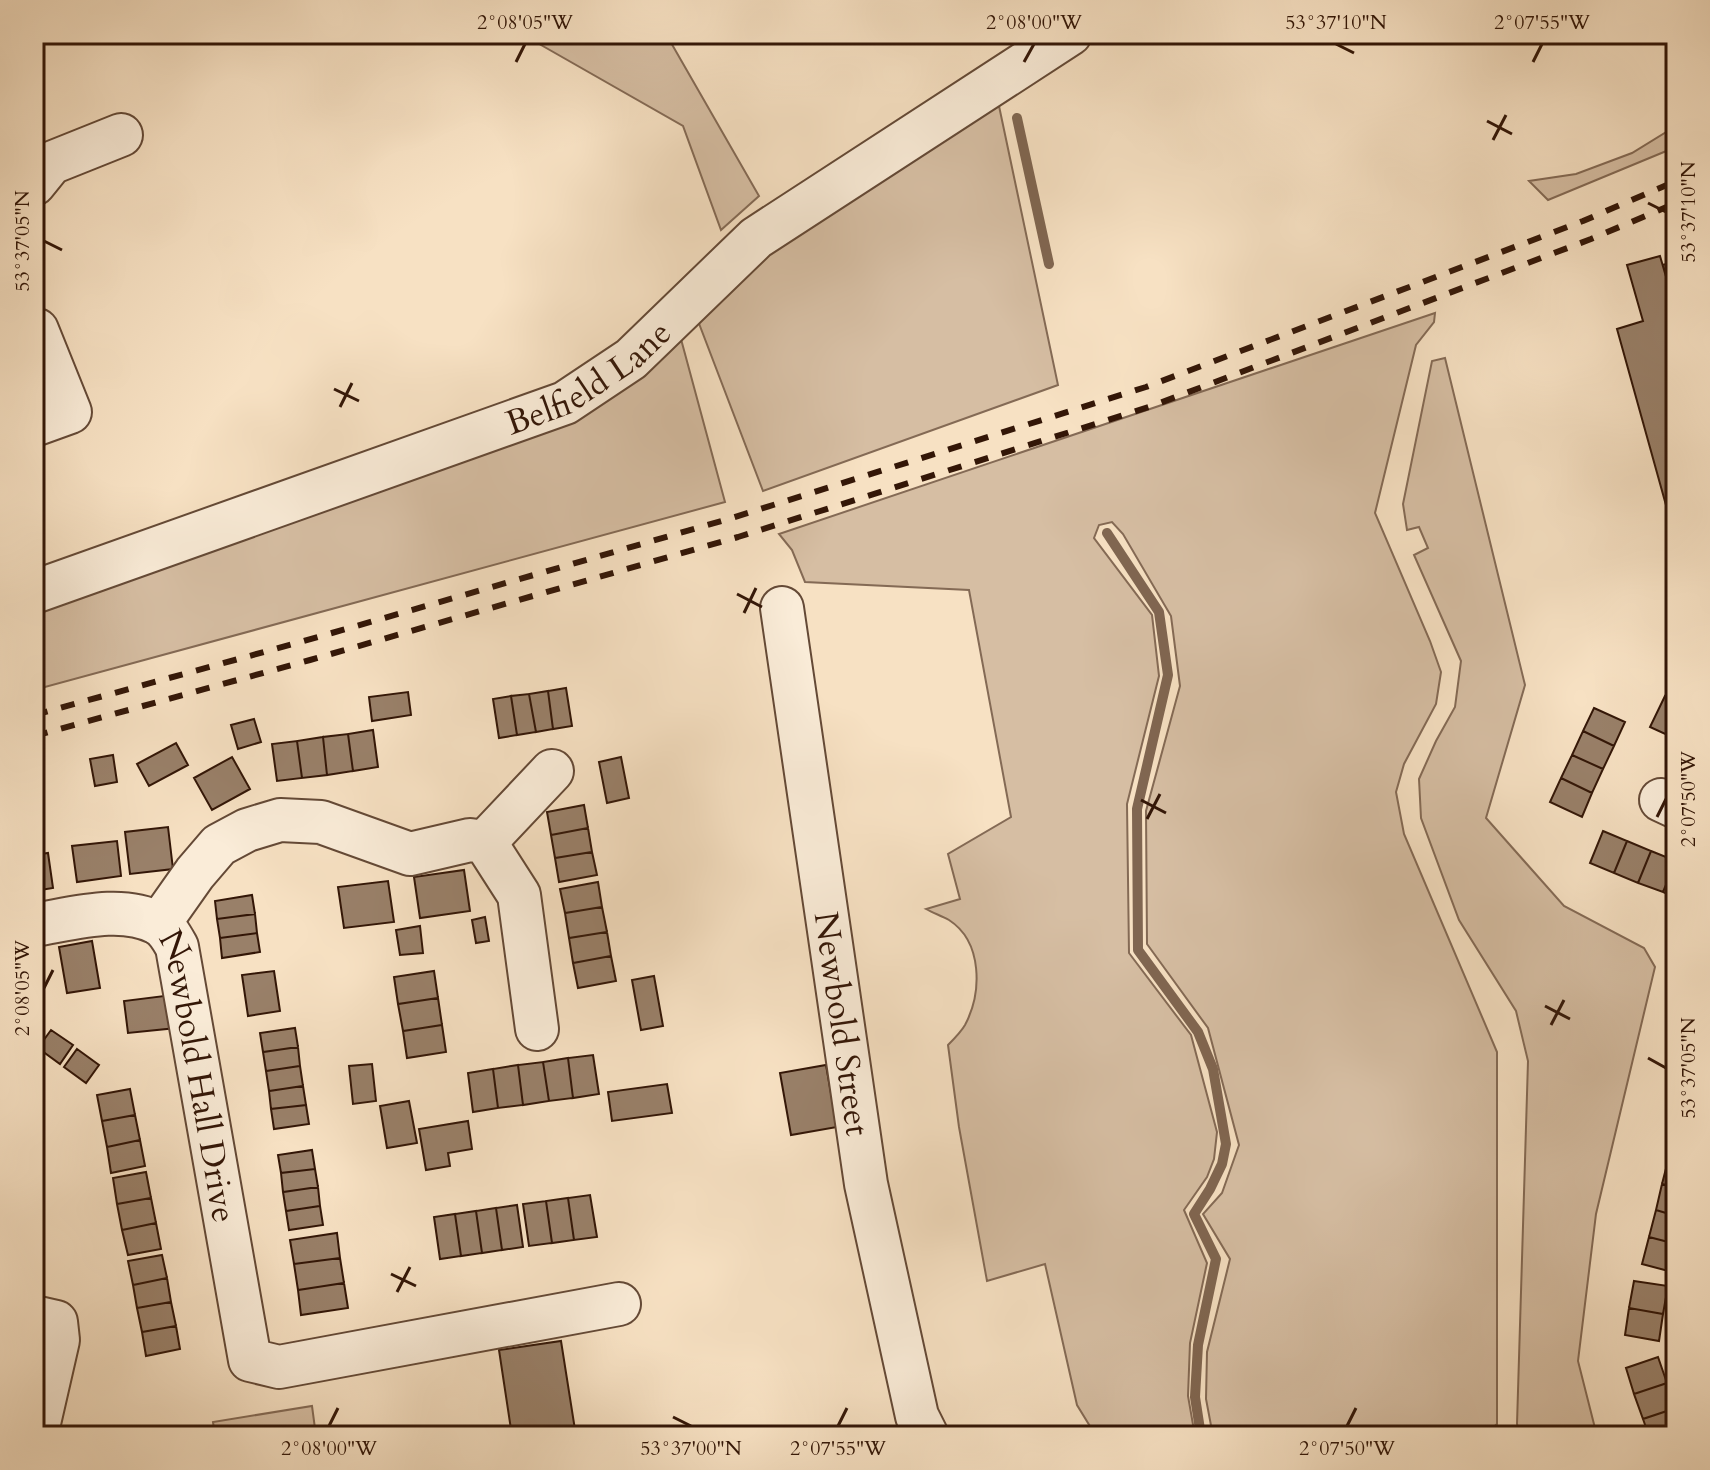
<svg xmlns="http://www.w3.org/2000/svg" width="1710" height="1470" viewBox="0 0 1710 1470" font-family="Cardo,serif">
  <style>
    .green { fill: #d6bea3; stroke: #846a55; stroke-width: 2 }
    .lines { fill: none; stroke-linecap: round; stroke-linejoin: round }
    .stream { stroke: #806651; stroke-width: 10 }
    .building { fill: #998069; stroke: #331607; stroke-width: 2 }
    .minor-casing { stroke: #644936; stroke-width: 46 }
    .minor { stroke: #faecd8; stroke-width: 42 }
    .rail { stroke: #331607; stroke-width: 6; stroke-dasharray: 14 14; stroke-linecap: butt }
    .ticks { fill: none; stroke: #331607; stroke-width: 3 }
    .labels { text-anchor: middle; stroke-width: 8; stroke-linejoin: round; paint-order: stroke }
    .street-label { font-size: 34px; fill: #331607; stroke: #faecd8 }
    .neatline { fill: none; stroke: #331607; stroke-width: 3 }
    .ticks-label { font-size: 20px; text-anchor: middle; fill: #331607 }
  </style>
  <rect width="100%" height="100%" fill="#f7e1c3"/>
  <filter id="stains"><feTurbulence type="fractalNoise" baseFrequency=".0025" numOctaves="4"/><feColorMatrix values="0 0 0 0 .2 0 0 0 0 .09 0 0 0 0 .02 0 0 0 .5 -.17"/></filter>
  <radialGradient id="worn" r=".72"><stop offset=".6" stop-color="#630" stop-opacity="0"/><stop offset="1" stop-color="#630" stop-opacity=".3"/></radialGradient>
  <path class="green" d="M527 34H666L759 196 721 230 683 126 527 37Z
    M999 106 1058 385 763 491 695 313 765 244Z
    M1676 126V147L1548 200 1529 181 1576 174 1632 153Z
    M1435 313 1434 322 1416 345 1375 513 1430 641 1441 672 1436 704 1404 764 1396 792 1404 834 1497 1052V1424L1483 1436H1213L1206 1399 1207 1352 1230 1259 1203 1214 1222 1193 1239 1145 1208 1028 1147 944 1146 811 1180 686 1171 616 1123 534 1112 522 1099 525 1094 538 1152 615 1159 676 1127 804 1129 953 1191 1035 1217 1132 1214 1159 1207 1177 1184 1210 1207 1263 1190 1343 1188 1396 1195 1436H1096L1077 1405 1045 1264 987 1281 959 1127 948 1045C954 1039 961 1032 965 1025 982 993 983 942 949 920 942 916 933 913 926 909L960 899 948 854 1011 817 969 590 805 582 792 550 779 534Z
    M678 328 725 502 34 690V609L513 435Z
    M1445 358 1525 685 1486 818 1564 906 1644 948 1655 967 1596 1214 1578 1361 1597 1436H1520L1517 1424 1528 1061 1516 1011 1459 920 1421 818 1419 779 1436 741 1455 707 1461 661 1414 555 1428 548 1419 527 1407 530 1403 504 1432 361Z
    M312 1406 316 1436H215L213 1422Z"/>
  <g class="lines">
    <path class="stream" d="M1017 118 1049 264
      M1107 533 1159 612 1168 675 1137 809 1138 950 1198 1032 1213 1069 1226 1144 1222 1164 1210 1189 1194 1214 1216 1259 1198 1345 1195 1397 1201 1436"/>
  </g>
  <path class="building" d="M1660 256 1676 311V541L1617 329 1643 321 1627 265Z
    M1676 261V311L1663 265Z
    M566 688 572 726 553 729 548 691Z
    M548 691 553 729 536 732 529 694Z
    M408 692 411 715 372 721 369 697Z
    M529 694 536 732 517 735 511 696Z
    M511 696 517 735 499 738 493 699Z
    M1665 696 1676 702V734L1674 738 1650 727Z
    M1594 708 1625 722 1614 746 1583 731Z
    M254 719 261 742 238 749 231 725Z
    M373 730 378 767 353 771 348 734Z
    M1583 731 1614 746 1603 769 1572 755Z
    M348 734 353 771 327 775 323 737Z
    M323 737 327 775 302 778 297 741Z
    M297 741 302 778 277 781 272 744Z
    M176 743 188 765 149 786 137 764Z
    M113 755 117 782 95 786 90 759Z
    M1572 755 1603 769 1592 793 1561 778Z
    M232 757 250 789 212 810 194 778Z
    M621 757 629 798 607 803 599 762Z
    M1561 778 1592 793 1582 817 1550 802Z
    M584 805 588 828 551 835 547 812Z
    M168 827 173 869 130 874 125 832Z
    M588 828 592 852 555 858 551 835Z
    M1603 831 1627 841 1614 873 1590 863Z
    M117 841 121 876 77 882 72 846Z
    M1627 841 1651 851 1638 883 1614 873Z
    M1651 851 1676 861 1663 892 1638 883Z
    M592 852 597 875 559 882 555 858Z
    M48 853 53 888 34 891V855Z
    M1676 861V898L1663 892Z
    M464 870 470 911 420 918 414 877Z
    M388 881 394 922 344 928 338 887Z
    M598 882 602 907 565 913 560 889Z
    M252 895 255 914 217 919 215 901Z
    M602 907 607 932 569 938 565 913Z
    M255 914 257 933 220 938 217 919Z
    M485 917 489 941 476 943 472 920Z
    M420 926 423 953 400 955 396 930Z
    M607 932 611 956 573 963 569 938Z
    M257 933 260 952 222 958 220 938Z
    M92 941 100 988 67 993 59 947Z
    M611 956 616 981 578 988 573 963Z
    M274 971 280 1011 248 1016 242 975Z
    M434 971 438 998 398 1004 394 977Z
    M654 976 663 1026 641 1030 632 980Z
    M172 995 176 1028 128 1033 124 1001Z
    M438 998 442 1025 403 1031 398 1004Z
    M442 1025 446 1052 407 1058 403 1031Z
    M295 1028 298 1047 263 1052 260 1033Z
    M51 1030 73 1045 60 1064 38 1048Z
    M298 1047 300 1066 266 1071 263 1052Z
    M77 1049 99 1065 86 1083 64 1067Z
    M593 1055 599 1094 573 1098 568 1058Z
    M568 1058 573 1098 549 1101 543 1062Z
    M543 1062 549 1101 523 1105 518 1065Z
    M372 1064 376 1101 353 1104 349 1066Z
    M518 1065 523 1105 498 1108 493 1069Z
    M826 1065 837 1127 791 1135 780 1073Z
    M300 1066 303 1086 269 1091 266 1071Z
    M493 1069 498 1108 473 1112 468 1073Z
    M667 1084 672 1113 612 1121 608 1092Z
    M303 1086 306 1105 271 1109 269 1091Z
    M130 1089 135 1115 102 1121 97 1095Z
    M409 1101 417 1143 387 1148 380 1106Z
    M306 1105 309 1124 274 1129 271 1109Z
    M135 1115 140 1140 107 1147 102 1121Z
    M468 1121 472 1149 448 1153 450 1166 426 1170 419 1129Z
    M140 1140 145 1166 111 1173 107 1147Z
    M312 1150 315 1169 281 1173 278 1155Z
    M1669 1157 1676 1159V1187L1662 1184Z
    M315 1169 318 1187 283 1192 281 1173Z
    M146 1172 151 1198 117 1204 113 1178Z
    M1662 1184 1676 1187V1216L1656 1210Z
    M318 1187 320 1206 286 1211 283 1192Z
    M590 1195 597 1237 574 1240 568 1198Z
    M151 1198 156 1223 122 1230 117 1204Z
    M568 1198 574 1240 552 1243 546 1201Z
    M546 1201 552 1243 529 1246 523 1204Z
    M517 1205 523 1247 502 1250 496 1208Z
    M320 1206 323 1225 289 1230 286 1211Z
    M496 1208 502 1250 482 1253 476 1211Z
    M1656 1210 1676 1216V1244L1649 1237Z
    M476 1211 482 1253 461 1256 455 1214Z
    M455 1214 461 1256 440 1259 434 1217Z
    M156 1223 161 1249 128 1255 122 1230Z
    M337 1233 340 1258 294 1264 290 1240Z
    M1649 1237 1676 1244V1273L1642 1264Z
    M162 1255 167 1278 133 1285 128 1261Z
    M340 1258 344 1283 298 1290 294 1264Z
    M167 1278 171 1302 137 1308 133 1285Z
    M1634 1281 1668 1286 1663 1314 1629 1308Z
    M344 1283 348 1308 301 1315 298 1290Z
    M171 1302 176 1326 142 1332 137 1308Z
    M1629 1308 1663 1314 1659 1341 1625 1335Z
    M176 1326 180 1349 146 1356 142 1332Z
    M561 1341 576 1436H512L499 1350Z
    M1658 1357 1667 1383 1634 1394 1626 1368Z
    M1667 1383 1676 1408 1643 1419 1634 1394Z
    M1676 1408V1436H1649L1643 1419Z"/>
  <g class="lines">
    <defs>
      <g id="minor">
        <path d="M34 184 51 163 121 135"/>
        <path d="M34 331 37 330 70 412 34 425"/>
        <path id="s1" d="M34 592 565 403 631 359 756 238 1070 34"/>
        <path id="s2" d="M782 608 866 1184 917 1416 927 1436"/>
        <path d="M1661 800 1676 807"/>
        <path d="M485 842 552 771"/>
        <path d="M159 924 195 873 219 845 247 830 280 820 321 822 410 854 470 840 485 842 519 895 537 1029"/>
        <path id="s3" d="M34 925C72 919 121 904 157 923 167 928 172 938 177 947L250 1360 279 1367 619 1304"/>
        <path d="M34 1317 56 1322 58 1340 36 1436"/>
      </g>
    </defs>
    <use href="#minor" class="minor-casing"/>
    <use href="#minor" class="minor"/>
    <path class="rail" d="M34 715 304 641 732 518 1146 387 1583 221 1676 181
      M34 736 310 660 738 537 1152 406 1591 239 1676 203"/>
  </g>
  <path class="ticks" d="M1336 44 1354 53M516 62 525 44M1024 62 1034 44M1533 62 1542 44M1487 121 1512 134M1493 140 1506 115M1648 203 1666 212M44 241 62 250M334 389 359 401M340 407 352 383M737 594 762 607M744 613 756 588M1141 800 1166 813M1657 817 1666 799M1147 819 1160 794M44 988 53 970M1545 1006 1570 1019M1551 1025 1564 1000M1648 1058 1666 1068M391 1274 416 1286M397 1292 410 1267M673 1417 691 1426M329 1426 338 1408M838 1426 847 1408M1347 1426 1356 1408"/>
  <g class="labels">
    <g class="street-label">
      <text dy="12" stroke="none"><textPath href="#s1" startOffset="596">Belfield Lane</textPath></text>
      <text dy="12" stroke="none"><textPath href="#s2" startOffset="420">Newbold Street</textPath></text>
      <text dy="12" stroke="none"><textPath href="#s3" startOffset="288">Newbold Hall Drive</textPath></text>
    </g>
  </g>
  <rect width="1710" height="1470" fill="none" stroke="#f7e1c3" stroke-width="88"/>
  <rect x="44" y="44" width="1622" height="1382" class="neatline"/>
  <g class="ticks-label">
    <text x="525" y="29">2°08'05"W</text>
    <text x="1034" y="29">2°08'00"W</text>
    <text x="1336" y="29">53°37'10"N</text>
    <text x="1542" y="29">2°07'55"W</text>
    <text transform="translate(1688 212) rotate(-90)" y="7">53°37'10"N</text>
    <text transform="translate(22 241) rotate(-90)" y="7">53°37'05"N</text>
    <text transform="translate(1688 799) rotate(-90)" y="7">2°07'50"W</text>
    <text transform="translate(22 988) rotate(-90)" y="7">2°08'05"W</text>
    <text transform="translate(1688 1068) rotate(-90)" y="7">53°37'05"N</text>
    <text x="329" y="1455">2°08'00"W</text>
    <text x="691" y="1455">53°37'00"N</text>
    <text x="838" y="1455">2°07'55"W</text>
    <text x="1347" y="1455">2°07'50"W</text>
  </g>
  <rect width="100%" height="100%" filter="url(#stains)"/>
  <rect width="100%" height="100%" fill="url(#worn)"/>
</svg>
